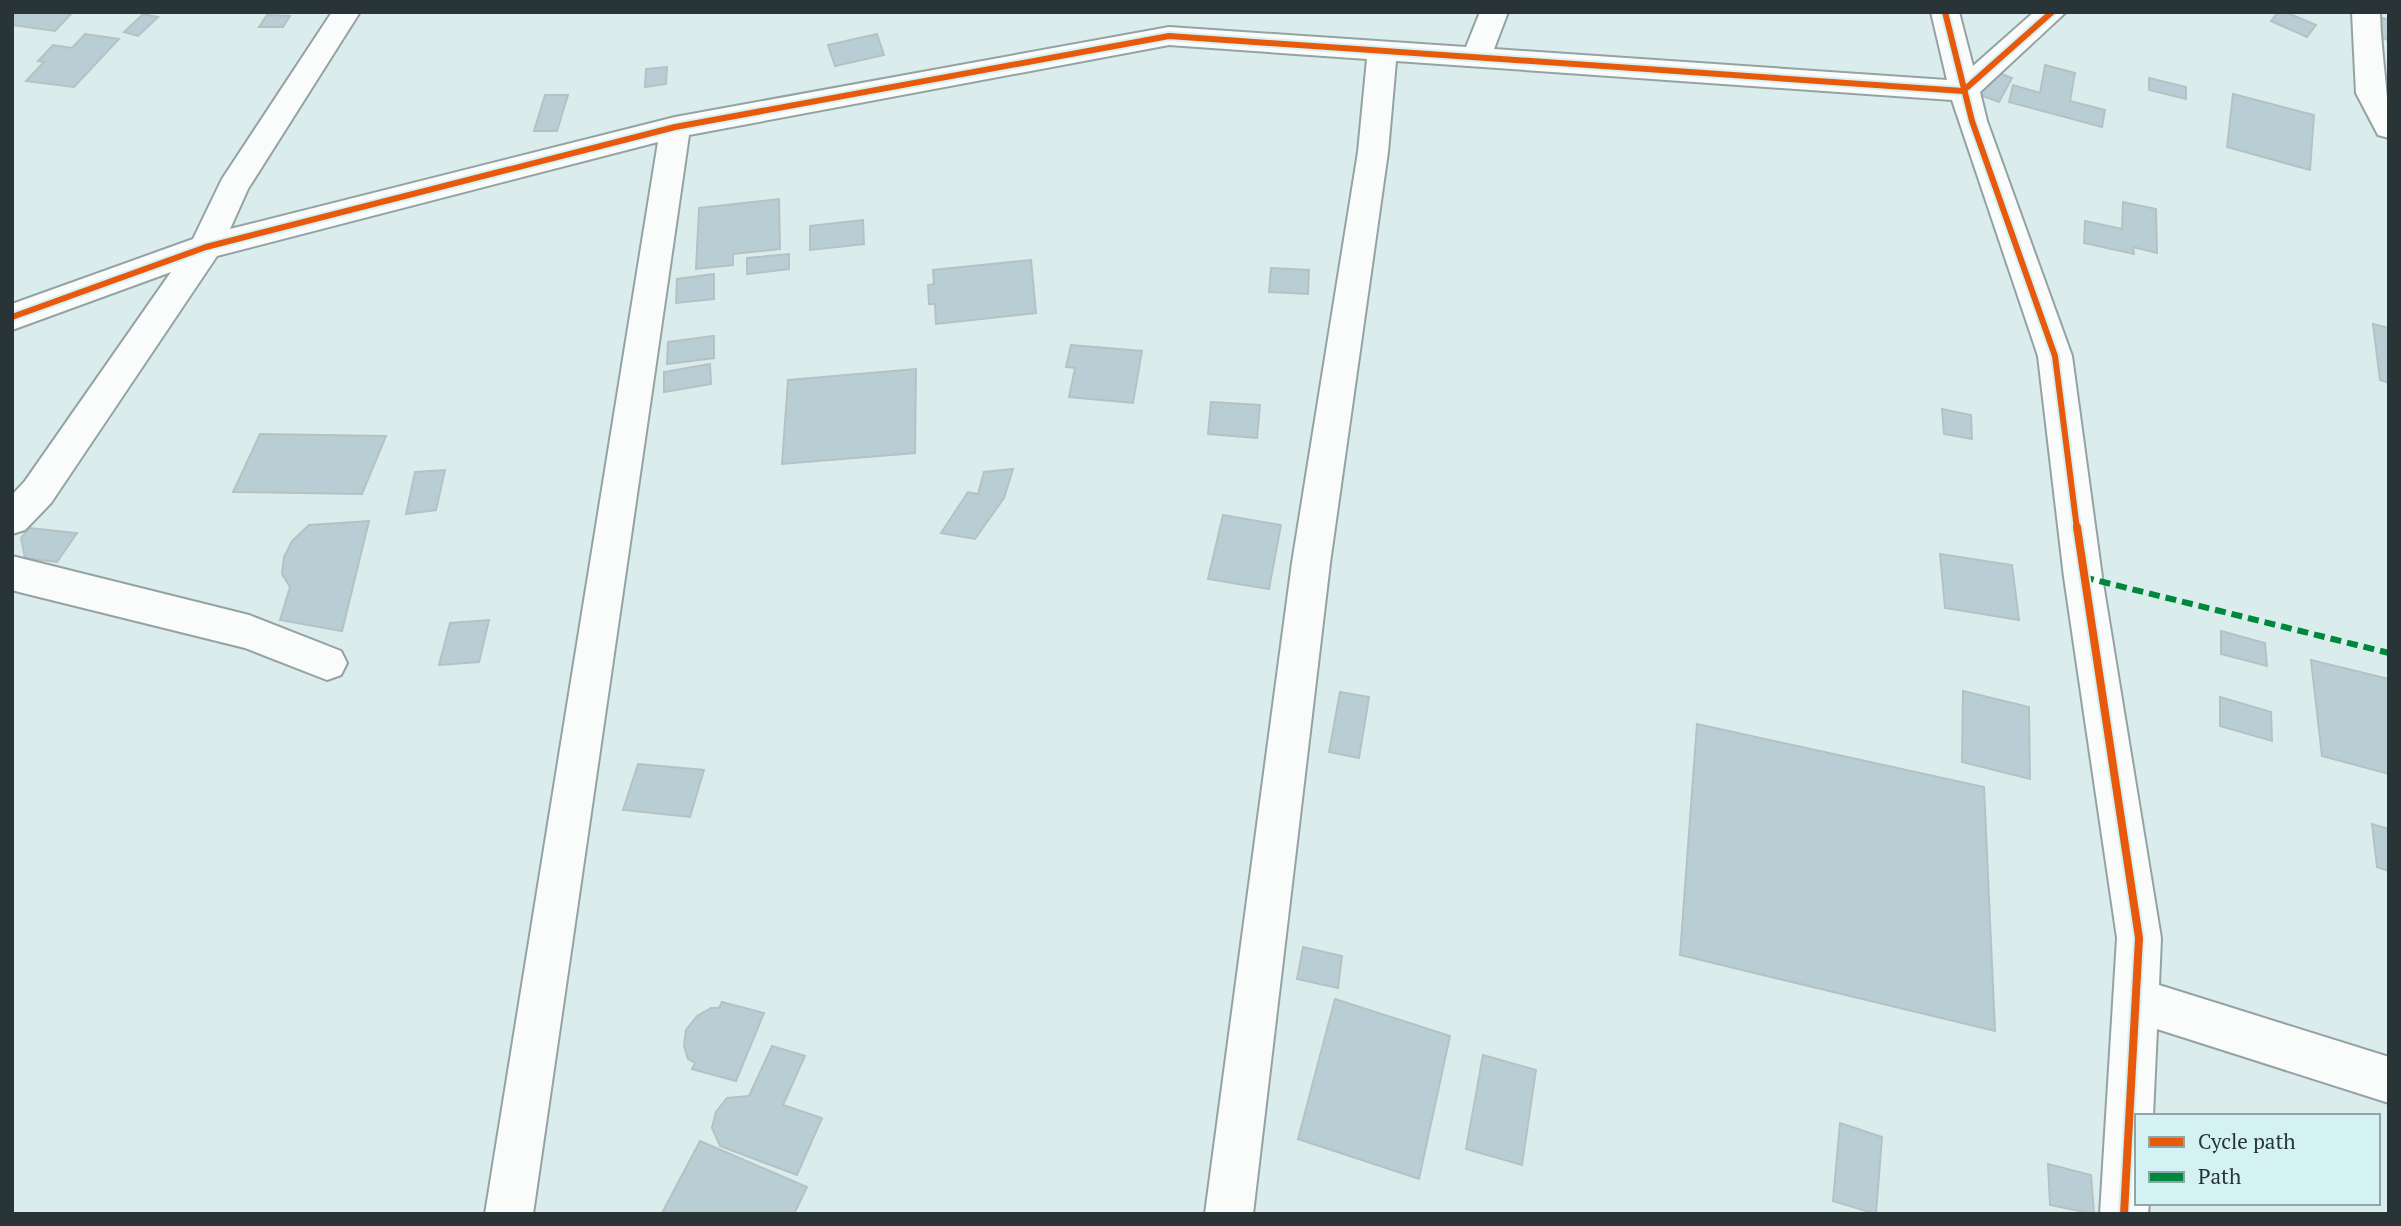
<svg xmlns="http://www.w3.org/2000/svg" width="2401" height="1226" viewBox="0 0 2401 1226" font-family="'PT Serif',serif">
  <style>
    .building { fill: #b8ced4; stroke: #b5c2c4; stroke-width: 2 }
    .lines { fill: none; stroke-linecap: round; stroke-linejoin: round }
    .street-casing { stroke: #95a2a3; stroke-width: 4 }
    .street { fill: #fafcfc; fill-rule: evenodd }
    .quiet { stroke: #00873e; stroke-width: 6; stroke-dasharray: 11 6; stroke-linecap: butt }
    .cycleway-far1-casing { stroke: #d4f2f4; stroke-width: 10 }
    .cycleway-casing { stroke: #d4f2f4; stroke-width: 12 }
    .cycleway-far1 { stroke: #e8590c; stroke-width: 6 }
    .cycleway { stroke: #e8590c; stroke-width: 8 }
  </style>
  <rect width="100%" height="100%" fill="#dbeced"/>
  <path class="building" d="M12 12H73L55 31 12 25Z
    M2278 12H2285L2316 25 2307 37 2271 21Z
    M143 14 158 17 138 36 124 32Z
    M267 15 290 16 283 27H259Z
    M2383 18 2389 20V40L2377 36Z
    M85 34 119 39 74 87 26 81 44 62 38 61 53 45 72 48Z
    M877 34 884 55 835 66 828 45Z
    M2045 65 2075 73 2070 101 2105 110 2102 127 2009 102 2013 85 2040 93Z
    M667 67 666 84 645 87 646 69Z
    M1994 71 2012 78 1999 102 1980 95Z
    M2149 78 2186 87V99L2149 90Z
    M2233 94 2314 115 2310 170 2227 147Z
    M545 95H568L557 131H534Z
    M779 199 780 249 733 254V265L696 269 699 208Z
    M2123 202 2156 209 2157 253 2133 247 2134 254 2084 243 2085 221 2122 229Z
    M863 220 864 244 810 250V226Z
    M789 254V269L747 274V258Z
    M1031 260 1036 313 936 324 935 304H929L928 285 934 284 933 270Z
    M1271 268 1309 270 1308 294 1269 292Z
    M714 274V299L676 303 677 279Z
    M2373 324 2389 328V383L2380 380Z
    M714 336V358L667 364 668 342Z
    M1071 345 1142 351 1133 403 1069 397 1075 368 1066 367Z
    M710 364 711 384 664 392V372Z
    M916 369 915 453 782 464 788 380Z
    M1211 402 1260 405 1257 438 1208 434Z
    M1942 409 1971 415 1972 439 1944 434Z
    M260 434 386 436 362 494 233 492Z
    M1013 469 1004 498 975 539 941 533 968 492 978 494 984 472Z
    M445 470 436 510 406 514 415 472Z
    M1223 515 1281 525 1269 589 1208 579Z
    M369 521 342 631 280 620 290 587 282 574 284 557 292 541 309 525Z
    M29 528 77 533 57 562 25 558 21 538Z
    M1940 554 2012 565 2019 620 1945 608Z
    M489 620 479 662 439 665 450 623Z
    M2221 631 2265 643 2267 666 2221 654Z
    M2311 660 2389 679V774L2322 756Z
    M1963 691 2029 707 2030 779 1962 762Z
    M1340 692 1369 697 1359 758 1329 752Z
    M2220 697 2271 712 2272 741 2220 726Z
    M1697 724 1984 787 1995 1031 1680 955Z
    M638 764 704 770 690 817 623 810Z
    M2372 824 2389 829V871L2377 867Z
    M1303 947 1342 956 1338 988 1297 979Z
    M1335 999 1450 1036 1419 1179 1298 1139Z
    M722 1002 764 1013 736 1081 692 1069 695 1063 688 1059 684 1046 686 1030 697 1016 711 1008H719Z
    M772 1046 805 1056 783 1105 822 1118 797 1175 720 1146 712 1128 716 1112 727 1098 749 1096Z
    M1483 1055 1536 1070 1522 1165 1466 1149Z
    M1840 1123 1882 1137 1876 1214 1833 1201Z
    M700 1141 807 1187 794 1214H670L663 1211Z
    M2048 1164 2091 1175 2094 1214 2050 1205Z"/>
  <g class="lines">
    <defs>
      <path id="street" d="M332 12H360L248 189 230 229 675 117 1169 27 1466 47 1480 12H1508L1494 49 1947 80 1931 12H1959L1973 66 2034 12H2066L1980 92 1987 121 2072 356 2102 577 2161 938 2159 985 2389 1057V1103L2157 1029 2153 1116H2137V1203H2149L2148 1214H2100L2117 938 2064 577 2038 356 1952 100 1396 61 1388 152 1330 563 1253 1214H1205L1292 563 1358 152 1367 59 1169 45 689 135 533 1214H485L658 142 217 256 51 503 25 530 12 534V495L25 481 171 272 12 330V304L193 239 222 179Z
        M2352 12H2380C2381 55 2389 96 2389 138L2378 135 2356 93Z
        M12 556 249 615 341 651 347 663 341 675 327 680 245 648 19 592 12 590Z"/>
    </defs>
    <use href="#street" class="street-casing"/>
    <use href="#street" class="street"/>
    <path class="quiet" d="M2083 577 2389 653"/>
    <defs>
      <path id="cycleway-far1" d="M1945 12 1972 121 2055 356 2077 529
        M12 317 206 247 675 127 1169 36 1963 91 2052 12"/>
      <path id="cycleway" d="M2077 527 2139 938 2124 1214"/>
    </defs>
    <use href="#cycleway-far1" class="cycleway-far1-casing"/>
    <use href="#cycleway" class="cycleway-casing"/>
    <use href="#cycleway-far1" class="cycleway-far1"/>
    <use href="#cycleway" class="cycleway"/>
  </g>
  <rect width="2401" height="1226" fill="none" stroke="#283435" stroke-width="28"/>
  <rect x="2135" y="1114" width="245" height="91" fill="#d4f2f4" stroke="#8fa6a8" stroke-width="2"/>
  <rect x="2149" y="1137" width="35" height="10" fill="#e8590c" stroke="#8fa6a8" stroke-width="2"/>
  <text x="2198" y="1149" font-size="21" fill="#283435">Cycle path</text>
  <rect x="2149" y="1172" width="35" height="10" fill="#00873e" stroke="#8fa6a8" stroke-width="2"/>
  <text x="2198" y="1184" font-size="21" fill="#283435">Path</text>
</svg>
